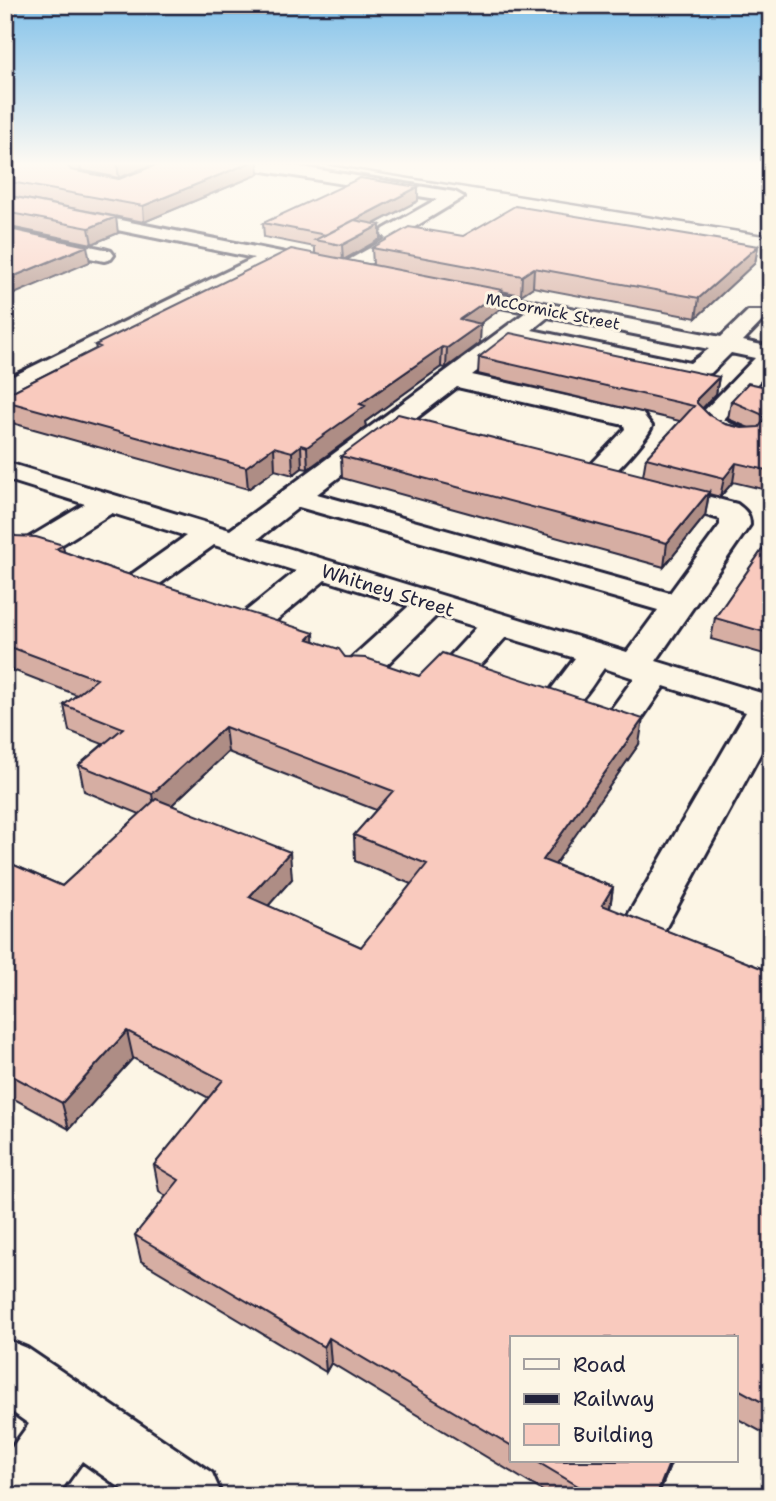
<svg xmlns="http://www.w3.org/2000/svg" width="776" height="1501" viewBox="0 0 776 1501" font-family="'Shantell Sans',sans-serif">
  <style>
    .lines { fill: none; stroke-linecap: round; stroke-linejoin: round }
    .minor-casing { stroke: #22223b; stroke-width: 6 }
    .minor { fill: #fcf5e5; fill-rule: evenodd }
    .rail { stroke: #22223b; stroke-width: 2.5 }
    .wall { fill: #d6aea3; stroke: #22223b; stroke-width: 2; fill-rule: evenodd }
    .shaded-wall { fill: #ae8d85; stroke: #22223b; stroke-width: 2 }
    .building { fill: #f9cabe; stroke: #22223b; stroke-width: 2 }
    .labels { text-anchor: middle; stroke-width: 6; stroke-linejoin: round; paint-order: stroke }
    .far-street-label { font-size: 16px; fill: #22223b; stroke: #fcf5e5 }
    .street-label { font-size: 19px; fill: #22223b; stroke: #fcf5e5 }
  </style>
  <rect width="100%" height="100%" fill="#fcf5e5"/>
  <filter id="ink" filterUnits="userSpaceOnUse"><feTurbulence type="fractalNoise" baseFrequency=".0143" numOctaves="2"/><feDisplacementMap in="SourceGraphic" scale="14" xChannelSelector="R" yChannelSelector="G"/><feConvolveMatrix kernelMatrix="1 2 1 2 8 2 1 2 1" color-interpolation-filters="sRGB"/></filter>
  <g filter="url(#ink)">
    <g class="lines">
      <defs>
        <path id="minor" d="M231 162H270L455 192 464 197 403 234 409 240 406 244 350 275 343 277 333 271 326 273 277 263 5 397V380L254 258 5 207V197L326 261 336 267 386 239 381 233 384 229 437 199 239 167Z
          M5 228 104 249 111 251 114 255 111 259 104 261 5 240Z
          M450 285 721 337 748 311H764L767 316 743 341 771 347V369L724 419C734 429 751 425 759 437L755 443C734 448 708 437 696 419L755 358 731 353 711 373 690 377 518 340 472 375 642 413 652 426C649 437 613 477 602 482 596 484 591 482 585 481L581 475 625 429 624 425 457 387 317 494 670 593 720 525V519L648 498 644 492 648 486 658 483 668 486 737 504C745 510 750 514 750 525L656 661 771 696V734L665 929 649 933 633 929 627 917 746 712 664 686 636 727 623 730 610 727 604 719 634 678 604 668C588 690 579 715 548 708L543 700 575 658 506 637C488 656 473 683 444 676L439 668 477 627 437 615 372 679 359 682 346 679 341 671 346 663 409 606 325 580 263 631 251 634 239 631 234 624 239 617 296 571 214 545 147 593 136 596 125 593 120 586 125 579 186 536 112 513 42 557 31 559 20 557 16 550 20 543 85 504 5 479V462L230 530 526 312 442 296 439 291 442 286ZM548 317 709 349 690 363 532 330ZM299 507 658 610 627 652 258 539Z
          M5 1339 27 1348 212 1473 222 1496H132L82 1461 57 1496H5V1457L29 1424 5 1407Z"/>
      </defs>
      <use href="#minor" class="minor-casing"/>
      <use href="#minor" class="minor"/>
      <path class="rail" d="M312 162 771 236"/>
    </g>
    <path class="wall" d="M5 162H159L119 178 81 170 79 172 119 179 259 174 144 222 5 195Z
      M5 195 118 233 92 244 5 226Z
      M418 201 374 224 380 225V239L344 260 373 265 372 248 463 236 758 246 755 263 696 318 533 287 521 295 501 291 500 309 480 324V343L446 368 441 367 365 422 366 427 308 469 302 468 293 475 275 470 248 489 5 421V395L96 349 95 345 315 254V247L264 237 263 223Z
      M479 357 719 377 716 394 702 409 709 415 725 424 742 428H749L728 419 731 401 771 388V491L733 482 720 497 709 494 705 516 664 567 342 478 341 456 643 476 646 458 680 421 478 374Z
      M5 527 15 536 64 552 315 641 345 657 419 676 639 744 555 864 613 887 610 909 771 972V1437L736 1418V1338H512V1461H672L658 1496H551L331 1363 326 1372 141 1261 135 1235 166 1196 159 1191 154 1165 209 1098 133 1058 69 1129 5 1094V861L62 886 140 814 84 791 79 765 103 744 69 731 64 705 77 695 5 667ZM228 752 376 810 354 835 355 861 411 884 361 947 268 906 292 879 172 805Z
      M771 537V656L711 639 715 618Z"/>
    <path class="shaded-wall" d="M69 162H79L81 170 68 177 66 163Z
      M122 162H159L119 178 117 164Z
      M252 162H258L259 174 144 222 143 206Z
      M418 187V201L335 244 326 235Z
      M116 217 118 233 92 244 89 228Z
      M380 225V239L343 260 342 245Z
      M87 246 90 262 5 298V280Z
      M758 246 755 263 696 318 699 298Z
      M534 268 533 287 521 295 522 276Z
      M502 290 500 309 459 339 460 319Z
      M481 324 480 343 446 368 447 348Z
      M442 347 441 367 365 422 366 427 308 469 307 447 360 404Z
      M719 377 716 394 694 417 697 399Z
      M301 445 302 468 293 475 292 452Z
      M274 447 275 470 248 489 246 467Z
      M736 463 733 482 720 497 724 478Z
      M709 492 705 516 664 567 667 543Z
      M63 545 67 569 56 549Z
      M314 633 315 657 308 639Z
      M643 719 639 744 540 886 543 860Z
      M225 727 228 752 156 820 152 794Z
      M290 852 292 879 252 924 249 897Z
      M613 887 609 913 602 905Z
      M127 1031 133 1058 69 1129 62 1103Z
      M329 1338 331 1363 326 1372 324 1347Z
      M670 1461H672L658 1496H656Z"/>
    <path class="building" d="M5 162H69L66 163 71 170 119 179 164 162H252L143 206 5 181Z
      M107 162H122L117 164Z
      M360 178 418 187 326 235 263 223Z
      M5 195 116 217 89 228 5 212Z
      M515 206 758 246 699 298 534 268 522 276 372 248 409 227 463 236Z
      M354 220 380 225 342 245 315 240Z
      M5 228 87 246 5 280Z
      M291 249 502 290 460 319 481 324 447 348 442 347 360 404 365 406 307 447 301 445 292 452 274 447 246 467 5 401V395L100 347 95 345Z
      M510 333 719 377 697 399V403L709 415 725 424 742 428 759 427 765 419 761 414 731 401 748 383 771 388V471L736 463 724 478 646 458 694 406 479 357Z
      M398 414 709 492 667 543 341 456Z
      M5 527 9 528 15 536 36 537 63 545 56 549 121 572 314 633 308 639 339 649 345 657 366 658 419 676 442 653 643 719 543 860 613 887 602 905 771 972V1407L736 1388V1338H512V1446L329 1338 324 1347 135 1235 179 1180 154 1165 223 1080 127 1031 62 1103 5 1072V861L62 886 156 799 290 852 249 897 361 947 427 864 354 835 393 791 225 727 152 794 79 765 123 728 64 705 97 679 5 645Z
      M771 537V634L715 618Z
      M536 1461H670L656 1496H595Z"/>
  </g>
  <linearGradient id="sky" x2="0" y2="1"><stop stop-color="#83c2ea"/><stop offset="0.44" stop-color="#fefaf3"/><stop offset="1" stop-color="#fefaf3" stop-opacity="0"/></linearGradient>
  <rect width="776" height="372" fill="url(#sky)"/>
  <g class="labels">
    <g class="far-street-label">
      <text transform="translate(553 311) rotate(11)" y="6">McCormick Street</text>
    </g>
    <g class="street-label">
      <text transform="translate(388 590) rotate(17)" y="7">Whitney Street</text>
    </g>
  </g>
  <rect width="776" height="1501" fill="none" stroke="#fcf5e5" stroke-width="28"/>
  <rect x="14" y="14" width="748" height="1473" fill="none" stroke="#22223b" stroke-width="2.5" filter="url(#ink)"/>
  <rect x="510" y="1336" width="228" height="126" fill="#fcf5e5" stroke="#a5a1a1" stroke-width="2"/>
  <rect x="524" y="1359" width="35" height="10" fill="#fcf5e5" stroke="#a5a1a1" stroke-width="2"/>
  <text x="573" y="1372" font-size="21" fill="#22223b">Road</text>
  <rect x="524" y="1394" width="35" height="10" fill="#22223b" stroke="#a5a1a1" stroke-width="2"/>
  <text x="573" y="1406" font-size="21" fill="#22223b">Railway</text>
  <rect x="524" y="1424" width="35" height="21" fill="#f9cabe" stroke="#a5a1a1" stroke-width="2"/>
  <text x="573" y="1442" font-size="21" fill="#22223b">Building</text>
</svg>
